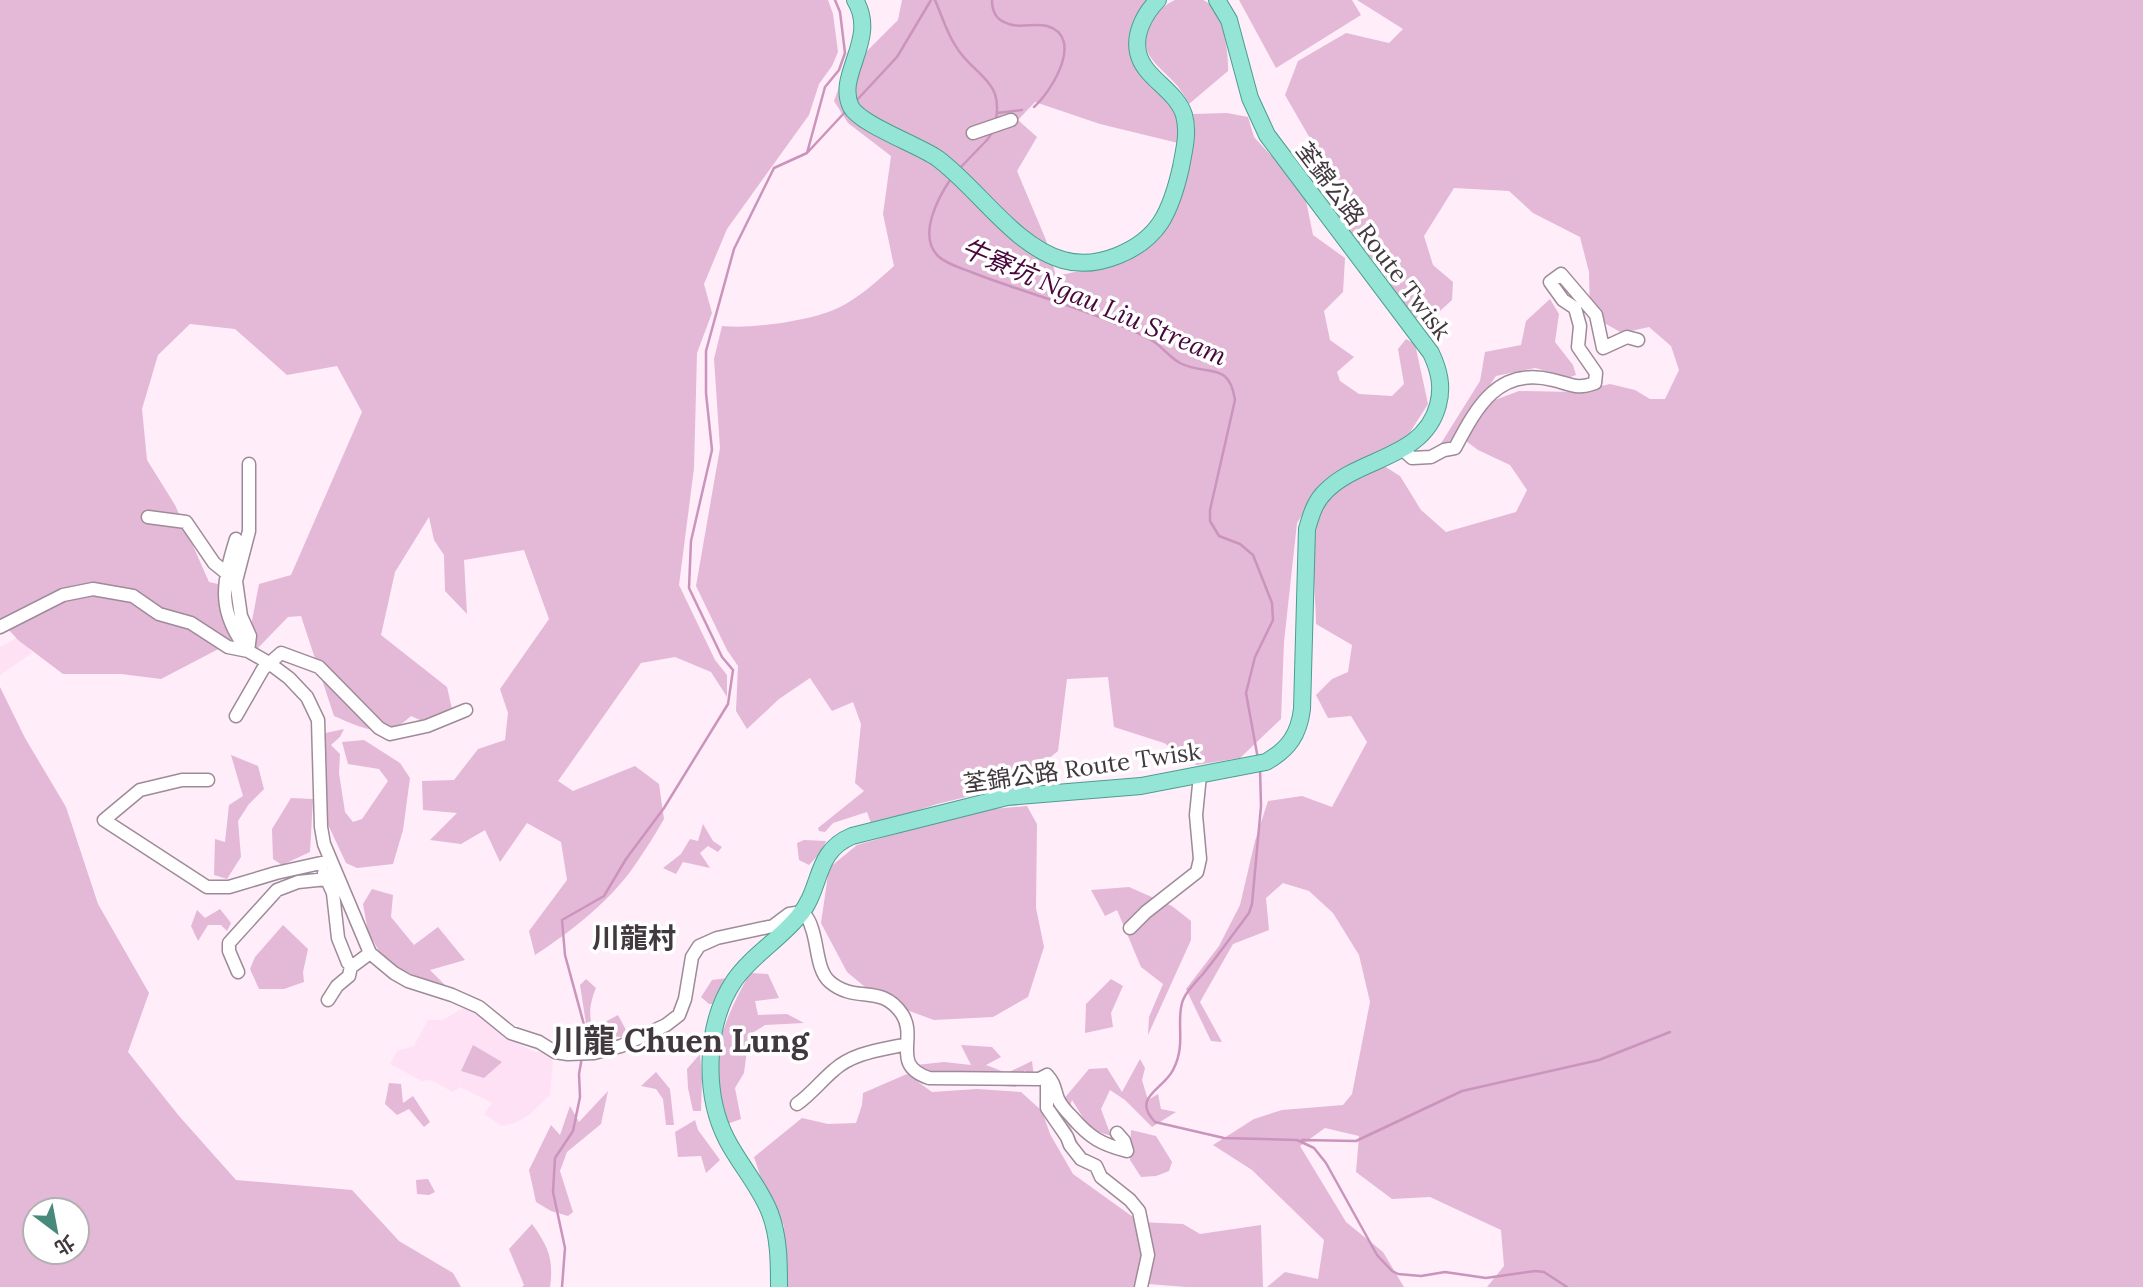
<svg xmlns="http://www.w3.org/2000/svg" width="2143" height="1287" viewBox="0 0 2143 1287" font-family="Lora,'Noto Sans TC',serif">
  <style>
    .built { fill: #fee1f5 }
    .green { fill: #e4b8d7; fill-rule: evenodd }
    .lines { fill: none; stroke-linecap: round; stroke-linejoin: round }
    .stream { stroke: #cb94bc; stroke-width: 2.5 }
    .minor-casing { stroke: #9e8b98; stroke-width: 15 }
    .major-casing { stroke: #4a9e90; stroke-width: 18 }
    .minor { stroke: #fff; stroke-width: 12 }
    .major { stroke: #95e5d6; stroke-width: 16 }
    .labels { text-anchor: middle; stroke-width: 7; stroke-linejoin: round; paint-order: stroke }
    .street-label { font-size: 24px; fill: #42393f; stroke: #fff }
    .water-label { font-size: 26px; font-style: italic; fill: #48063d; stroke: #fff }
    .quarter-label { font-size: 28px; font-weight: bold; fill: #42393f; stroke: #fff }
    .district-label { font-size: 32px; font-weight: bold; fill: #42393f; stroke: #fff }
  </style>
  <rect width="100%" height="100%" fill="#ffedf9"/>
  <path class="built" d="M22 635 32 653 0 675V647Z
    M464 1008 496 1025 519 1044 535 1052H544L553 1060 550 1095 529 1115 515 1123 502 1126 484 1114 492 1103 460 1087 453 1092 431 1080 422 1081 390 1064 397 1051 414 1046 428 1020H442Z"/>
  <path class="green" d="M0 0H828L833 14 838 52 832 66 819 84 809 115 727 229 704 284 712 313 697 353 694 468 679 585 715 660 727 675V697L711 672 675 657 641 663 558 781 573 791 635 766 659 784 664 819C655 835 645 850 635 865 610 901 572 931 535 955L529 931 567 880 561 842 527 823 500 862 485 830 461 844 430 840 457 813 423 810 422 781 454 780 478 749 505 740 508 713 500 689 549 619 524 550 464 560 467 614 445 591 444 555 434 540 429 517 395 572 381 635 447 687 454 718 431 725 411 716C385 741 362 728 334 716L301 616 288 617 256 650 251 626 259 584 291 575 362 412 337 366 287 375 235 329 190 324 158 355 142 409 147 460 175 505 209 582 245 590 230 643 161 679 121 674H63L18 640 0 620Z
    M902 0H1148L1131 32 1178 119V143L1100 124 1035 102 1018 120 1037 137 1017 171 1046 240 1056 276 1117 263 1163 233 1173 217 1194 145 1195 127 1193 114 1227 113 1248 117 1254 137 1304 191 1313 235 1345 258 1343 292 1324 311 1330 340 1354 357 1337 372 1340 381 1359 394 1392 396 1404 384 1398 349 1406 339 1415 344 1428 404 1405 440 1322 485 1297 523 1284 642 1281 719 1240 758 1196 765 1164 743 1114 727 1108 677 1067 679 1058 751 1016 785 937 804 872 826 867 812 833 823 825 832 819 831 818 828 864 791 855 783 861 724 853 702 832 711 810 678 779 699 747 729 736 711 738 666 727 650 696 586 720 448 714 359 722 326C751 329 811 321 838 308 859 298 877 281 894 266L883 214 891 156 848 123 834 101 844 74 898 20Z
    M1175 0C1183 0 1195 0 1203 0 1223 7 1229 53 1228 71L1189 104C1185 96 1180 88 1173 81 1155 62 1137 53 1151 24 1156 13 1164 5 1175 0Z
    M1239 0H1352L1361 15 1276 68Z
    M1357 0H2143V1287H1487L1504 1266 1501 1230 1430 1197 1392 1199 1356 1172 1359 1136 1325 1128 1300 1146 1346 1222 1383 1252 1404 1287H1267L1285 1272 1318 1279 1324 1240 1252 1170 1213 1145 1254 1119 1282 1110 1343 1105 1352 1094 1370 1002 1359 955 1333 913 1309 891 1283 883 1266 898 1269 930 1233 944 1200 1002 1222 1042 1211 1041 1186 989 1219 946 1240 905 1255 841 1268 801 1302 796 1332 807 1367 742 1351 716 1328 718 1316 695 1332 679 1348 672 1352 645 1316 624C1316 590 1305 521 1331 496 1345 482 1367 475 1384 466L1400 476 1421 510 1446 532 1516 512 1527 490 1510 465 1478 450 1462 438 1487 403 1519 391 1575 392 1610 384 1635 390 1650 399H1665L1679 370 1671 346 1649 327 1622 333 1590 315 1589 272 1580 237 1533 213 1509 191 1454 188 1424 236 1433 265 1453 282 1452 300 1429 321 1412 317 1384 274 1343 223 1318 177 1315 147 1285 95 1298 61 1346 33 1389 43 1403 29Z
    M1550 299 1559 314 1555 342 1573 365 1576 375 1570 377 1535 368 1496 376 1452 440 1440 445 1480 381 1485 352 1521 345 1526 321Z
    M0 687 25 738 66 807 98 904 149 993 128 1052 179 1116 236 1180 352 1190 399 1241 453 1273 461 1287H0ZM35 1210H77V1252H35Z
    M344 729 340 737 331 745 340 754 339 773 345 812 353 822 362 819 388 781 379 769 348 764 342 742 364 740 400 763 410 778 403 830 393 864 357 868 346 863 324 816 321 734Z
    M231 755 258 766 264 789 249 804 238 821 241 857 227 879 214 875 215 839 225 842 229 805 243 796Z
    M291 798 313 799 310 852 282 865 273 859 272 829Z
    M1027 806 1037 824 1036 908 1044 947 1028 997 993 1017 934 1020 882 1001 847 972 821 923 829 868 857 845 981 810Z
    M703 824 713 841 722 847 718 852 708 846 700 853 710 868 683 862 676 874 663 868 681 854 690 839 698 841Z
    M804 840 826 841 822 851 809 865 799 860 797 843Z
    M1129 887 1172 906 1191 921V940L1148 1035 1149 1017 1163 984 1141 967 1117 910 1105 916 1091 890Z
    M372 889 393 895 391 917 414 945 438 927 465 960 430 970 445 985 423 979 386 963 368 932 363 904Z
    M220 909 231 923 227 931 221 925H208L198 941 191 926 197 910 205 918Z
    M283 925 308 949 303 972 304 982 284 989H259L250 969 255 957Z
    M750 973 768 974 779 998 755 1001 758 1015 787 1014 804 1023 765 1025 749 1035 744 1073 735 1088 741 1119 727 1124C724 1110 719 1095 717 1081 713 1043 732 1005 750 973Z
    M728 978 716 1004H709L701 997 712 980Z
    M586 979 596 988C588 1007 589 1019 595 1039L589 1043 580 985Z
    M1111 979 1123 986 1111 1013 1113 1027 1085 1033 1086 1004Z
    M618 1015 626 1030 623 1037 604 1036 603 1023Z
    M473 1045 502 1062 484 1078 461 1071Z
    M961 1045 992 1047 1001 1057 986 1065 1007 1073 1032 1061 1035 1086 1025 1070 1016 1087 950 1082 916 1065 944 1062 971 1065Z
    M700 1054 702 1077 701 1111H693L688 1088 687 1069Z
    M1140 1059 1145 1068 1142 1080 1148 1100 1158 1094 1161 1109 1176 1112 1152 1127 1125 1100 1110 1090 1101 1109 1111 1136 1090 1129 1072 1100 1066 1117 1078 1143 1064 1130 1057 1107 1089 1069 1107 1068 1122 1092Z
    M656 1072 670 1089 674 1125H666L663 1099 656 1089 641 1086Z
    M907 1074 932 1092 977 1089 1021 1092 1042 1111 1050 1134 1073 1174 1140 1222 1183 1224 1200 1234 1261 1225 1263 1287H1186L1148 1284 1144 1287H786L784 1226 763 1184 754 1157 802 1118 828 1124 856 1123 862 1105 863 1093Z
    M389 1083 401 1084 403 1103 413 1096 430 1122 424 1127 409 1109 397 1115 385 1104Z
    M608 1091 601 1124 567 1152 560 1171 573 1212 568 1216 551 1211 536 1202 529 1170 551 1125 560 1135 570 1106 579 1122Z
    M695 1120 698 1130 720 1160 706 1173 701 1156 678 1157 675 1132Z
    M1131 1130 1156 1136 1172 1162 1169 1171 1156 1176 1141 1177 1130 1160Z
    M428 1179 435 1192 429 1195 417 1194 416 1180Z
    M532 1224C548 1246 554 1259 550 1287H522L524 1285 509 1249Z"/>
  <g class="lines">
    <path class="stream" d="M935 0C943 19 949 39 962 55 982 79 1002 84 996 120
      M992 0C992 10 995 18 1004 22 1018 30 1033 22 1047 26 1085 37 1052 91 1034 107
      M856 101 897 57 931 0
      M997 113 1022 110
      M807 153 825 87 839 70 845 53 840 12 835 0
      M959 169 987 140 994 130
      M952 177C939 196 917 235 938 256 946 264 961 268 971 272 1014 289 1059 301 1102 318 1118 325 1136 331 1151 340 1162 346 1169 357 1180 363 1207 377 1229 360 1235 400L1210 510V521L1219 536 1240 544 1253 555 1272 603 1273 620 1255 657 1246 693 1258 759
      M1260 769 1261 806 1252 904 1249 913C1234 933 1219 954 1203 974 1196 982 1187 990 1183 1000 1175 1020 1187 1044 1173 1070 1163 1090 1131 1097 1155 1122L1224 1138 1297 1140 1314 1148 1326 1163 1377 1255 1392 1271 1398 1274 1421 1276 1445 1272 1486 1278 1535 1271 1544 1272 1567 1287
      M583 1050 586 1032 565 955 562 920 604 896 626 859 664 808 728 704 733 670 722 657 689 588 691 541 712 450 706 393V351L734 249 774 168 807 153 846 111
      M1302 1140 1356 1141 1462 1091 1599 1060 1670 1032
      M562 1287 565 1248 553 1192 555 1158 573 1131 580 1097 579 1074 582 1057"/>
    <defs>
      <path id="minor" d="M973 133 1011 120
        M1402 449 1412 458 1431 457 1444 450 1455 448C1477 406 1499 366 1553 380 1571 384 1576 390 1595 383L1596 373 1578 347 1580 326 1575 308 1563 300 1550 282 1561 274 1596 315 1603 348 1627 337 1638 340
        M148 517 186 522 214 563 230 576
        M236 539C222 584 217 612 248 651
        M0 627 63 595 93 589 133 596 159 614 191 623 228 647 248 651 269 663 289 678 307 697 318 720 321 827 324 844 370 953 394 973 408 981 452 995 479 1007 511 1033 539 1042 555 1052 568 1054 594 1053 621 1046 666 1025 679 1015 685 999 692 957 699 946 717 938 773 926 789 914 803 912C806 916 810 921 811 926 818 942 816 970 830 982 856 1004 881 983 902 1014 918 1038 890 1065 929 1078L1039 1079 1047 1075C1055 1084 1054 1088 1058 1099 1061 1106 1067 1112 1072 1117 1090 1138 1101 1144 1127 1151L1124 1141 1117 1133
        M248 651 250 636 241 616 236 581 249 531V464
        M236 716 263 669 281 653 319 667 379 728 390 734 427 726 466 710
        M208 780H182L140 790 104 820 207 887H229L276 873 330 861
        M324 873 333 893 338 938 348 963 354 965 370 953
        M1130 928 1146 912 1197 872 1200 859 1196 815 1200 775
        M238 972 229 951V943L277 890 298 882 327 879
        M328 1000 337 986 349 976 351 966
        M1047 1075V1108L1067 1137 1070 1145 1081 1159 1096 1166 1101 1177 1130 1200 1139 1211 1148 1255 1141 1287
        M797 1104C811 1094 821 1081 834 1070 854 1052 882 1050 907 1044"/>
      <path id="major" d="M855 0C879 39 835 75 851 107 860 124 918 145 937 158 978 188 1014 246 1063 260 1097 270 1142 251 1161 222 1171 206 1177 185 1181 167 1184 150 1189 133 1184 115 1176 89 1143 78 1138 52 1134 33 1145 13 1158 0
        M779 1287C779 1262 779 1237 770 1213 760 1187 740 1165 727 1140 703 1094 705 1024 734 981 751 956 779 940 798 917 823 889 813 852 852 836L1007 797 1141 786 1266 762C1289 749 1299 734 1302 709L1307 529C1311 515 1315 501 1326 491 1359 457 1424 459 1438 405 1443 386 1439 370 1431 353L1267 135 1250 98 1229 20 1217 0"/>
    </defs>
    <use href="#minor" class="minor-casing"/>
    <use href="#major" class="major-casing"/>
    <use href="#minor" class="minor"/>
    <use href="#major" class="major"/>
  </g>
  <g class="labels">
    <g class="street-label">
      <text transform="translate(1373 241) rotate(53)" y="8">荃錦公路 Route Twisk</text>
      <text transform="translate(1082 768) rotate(-8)" y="8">荃錦公路 Route Twisk</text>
    </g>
    <g class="water-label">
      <text transform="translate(1094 302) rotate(23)" y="9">牛寮坑 Ngau Liu Stream</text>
    </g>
    <g class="quarter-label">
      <text x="634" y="948">川龍村</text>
    </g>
    <g class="district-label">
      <text x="680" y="1052">川龍 Chuen Lung</text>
    </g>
  </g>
  <g transform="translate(56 1231) rotate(148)"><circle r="33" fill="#ffffff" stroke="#b3b0b2" stroke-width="2"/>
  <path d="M0-5L12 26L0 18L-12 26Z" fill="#47897b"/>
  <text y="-10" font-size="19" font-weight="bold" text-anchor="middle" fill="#42393f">北</text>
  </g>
</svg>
